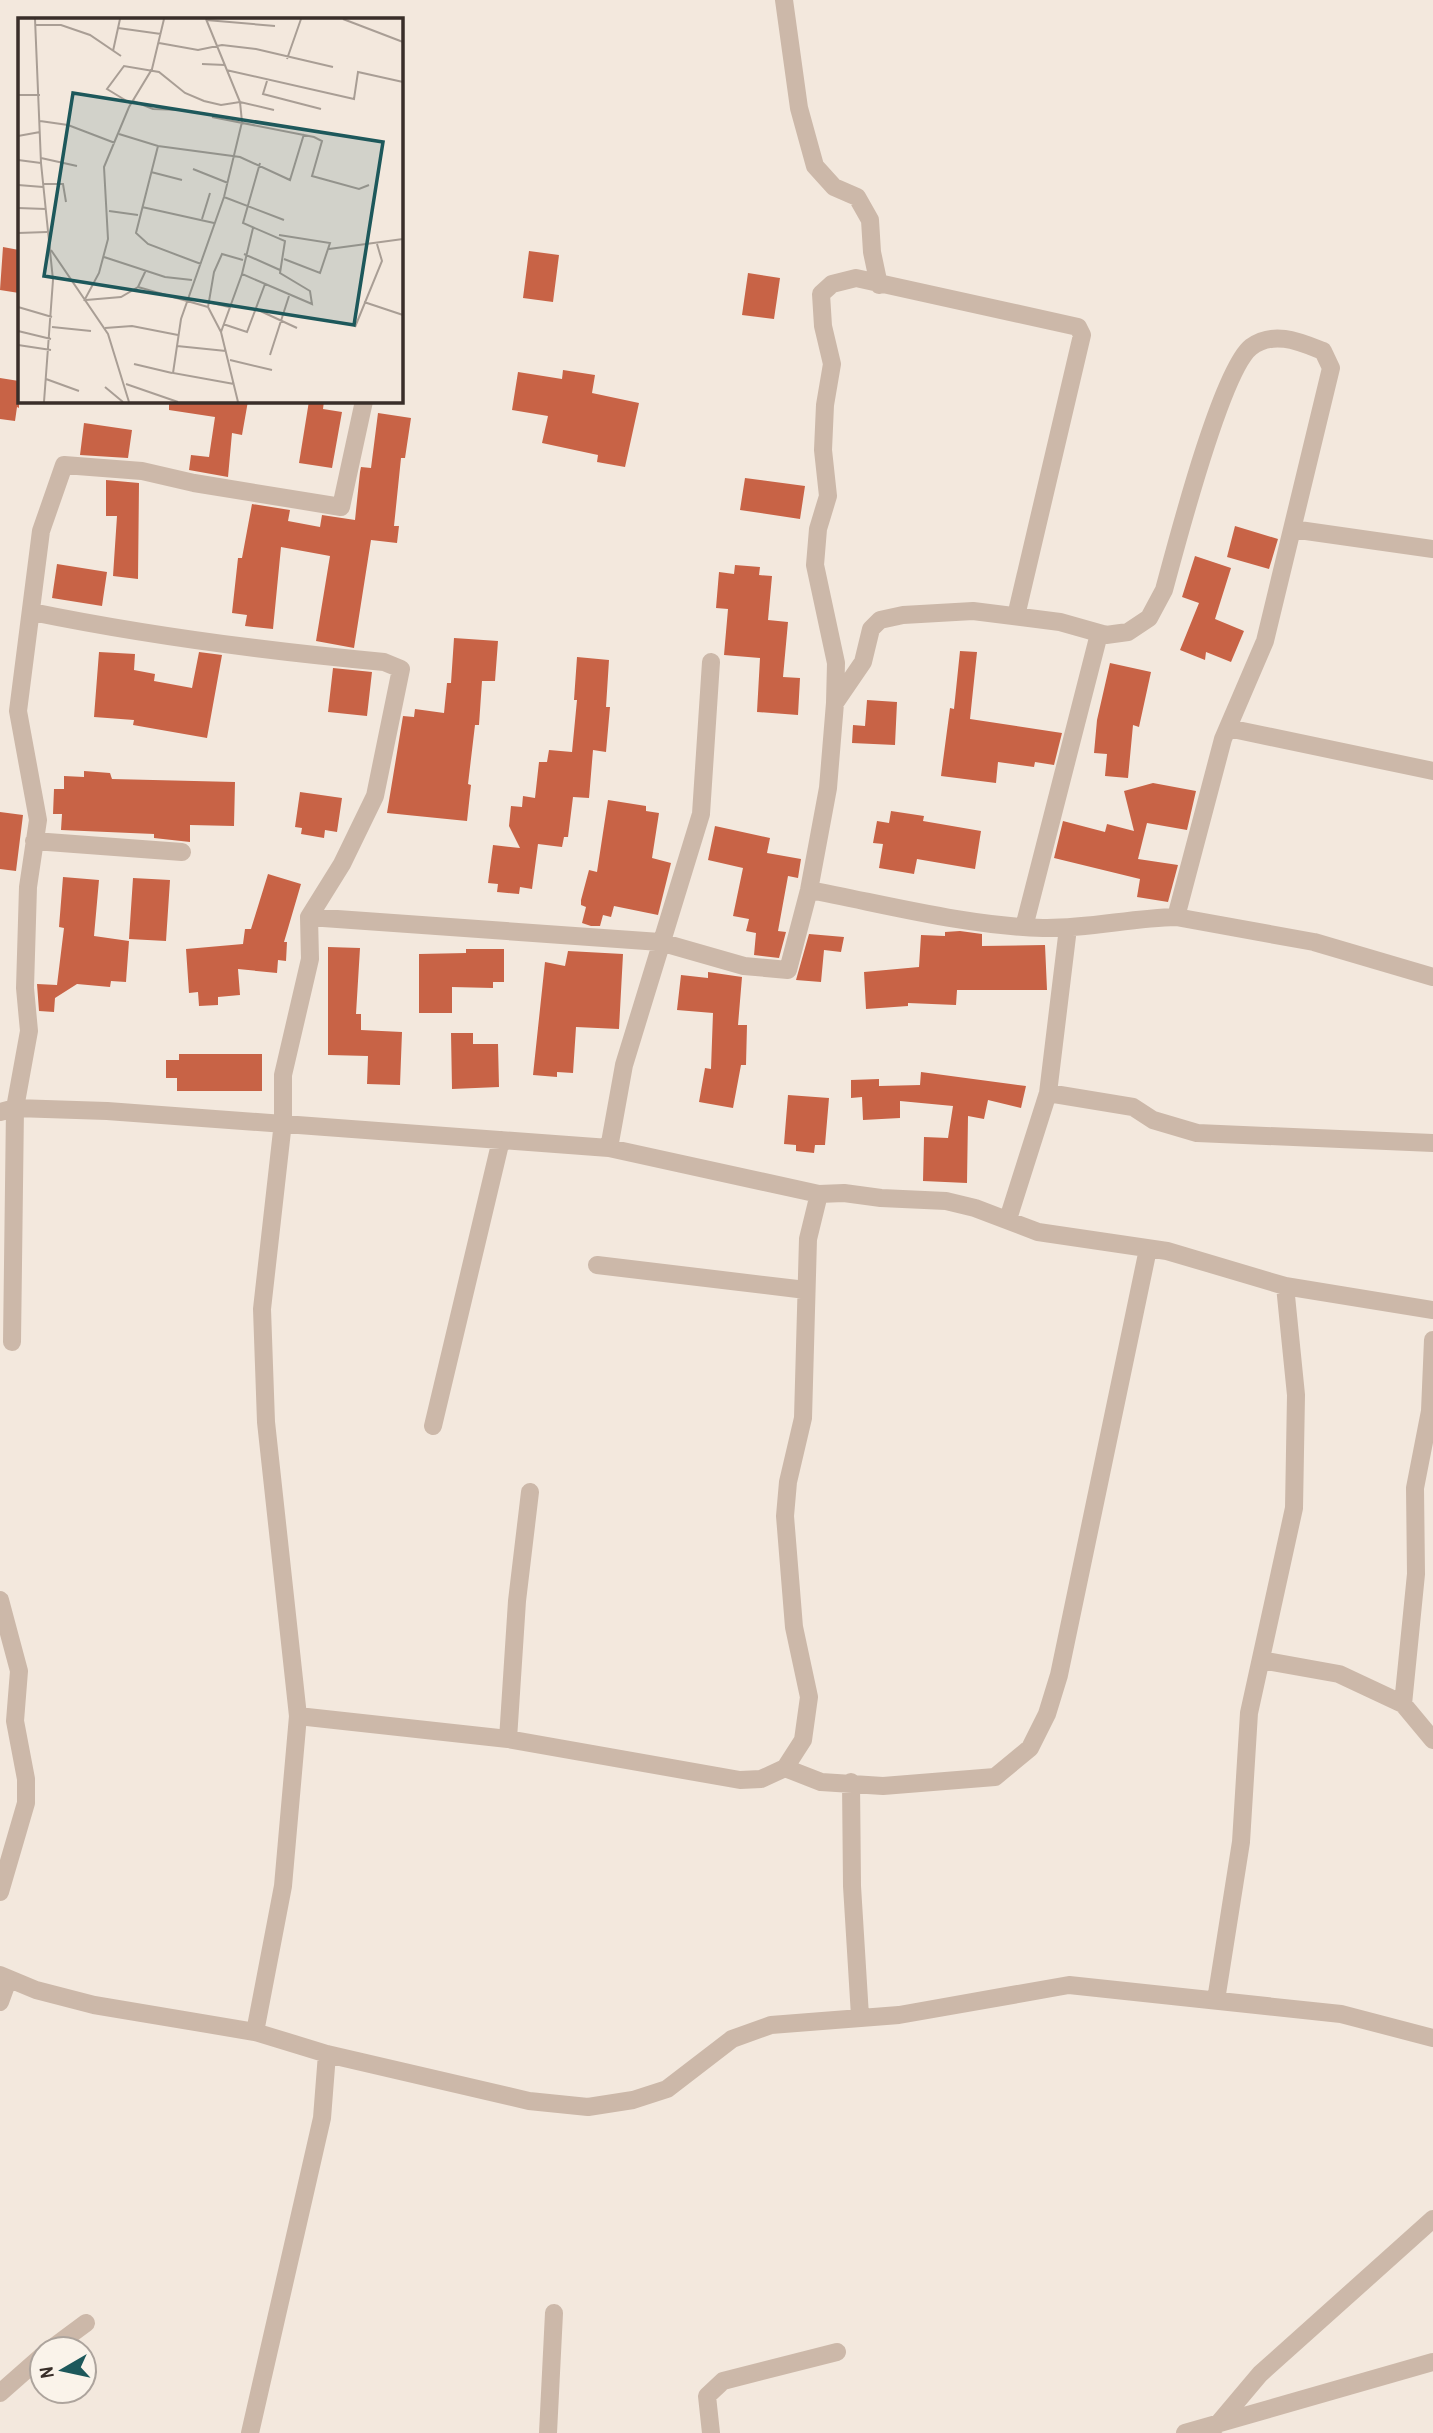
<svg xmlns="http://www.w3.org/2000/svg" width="1433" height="2433" viewBox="0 0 1433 2433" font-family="'Archivo Narrow',sans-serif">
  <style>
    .building { fill: #c86346 }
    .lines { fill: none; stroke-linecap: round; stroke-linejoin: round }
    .minor { stroke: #ccb8a9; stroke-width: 18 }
    .inset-road { fill: none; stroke: #a99e95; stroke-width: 2 }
    .view { fill: #1d585b; fill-opacity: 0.15; stroke: #1d585b; stroke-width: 3.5 }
    .inset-edge { fill: none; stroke: #392e29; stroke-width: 3.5 }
  </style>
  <rect width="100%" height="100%" fill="#f3e8dd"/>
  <path class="building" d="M3 247 19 250V293L0 290Z
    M529 251 559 255 553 302 523 298Z
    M748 273 780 278 774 319 742 315Z
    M563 370 595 375 592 393 639 403 625 467 597 462 598 455 542 443 548 416 512 410 518 372 562 379Z
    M0 378 19 381V408L17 407 15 421 0 419Z
    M169 401H248L242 435 232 433 228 477 189 470 191 455 209 457 215 417 169 410Z
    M309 401H324L323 409 342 412 332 468 299 463Z
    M378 413 411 418 405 458H401L394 526H399L397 543 371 540 354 648 316 641 330 556 281 547 273 629 245 626 247 615 232 613 238 558H242L252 504 290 510 288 521 320 527 322 515 355 520 360 472 361 467 371 468Z
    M84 423 132 430 128 458 80 455Z
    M745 478 805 486 800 519 740 510Z
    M106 480 139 483 138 579 113 576 117 516H106Z
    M1235 526 1278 539 1269 569 1227 557Z
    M1195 556 1231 568 1215 619 1244 631 1231 662 1206 652 1205 660 1180 650 1199 603 1182 597Z
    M57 564 107 572 102 606 52 598Z
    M735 565 760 567 759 575 772 576 768 620 788 622 783 677 800 678 798 715 757 712 760 658 724 655 728 609 716 608 719 572 734 574Z
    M454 638 498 641 495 681H482L479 725H475L468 784 471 785 467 821 387 813 403 716 414 717 415 709 444 713 447 683H451Z
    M960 651 977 652 970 719 1062 733 1054 765 1035 762 1034 767 998 762 996 783 941 776 950 708 954 709Z
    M99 652 135 654 134 670 155 674 154 681 192 688 199 652 222 655 207 738 133 725 134 720 94 717Z
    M577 657 609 660 606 707H610L606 752 593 750 589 798 573 797 568 837H564L562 847 538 844 532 889 520 887 519 894 497 892 498 884 488 883 493 845 520 848 509 826 511 806 522 807 523 796 535 798 539 762H547L549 750 572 752 577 700H574Z
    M1110 663 1151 672 1139 727 1133 725 1128 778 1105 776 1107 754 1094 753 1097 720Z
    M333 668 372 672 367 716 328 712Z
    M867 700 897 702 895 745 852 743 853 725 865 726Z
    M84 771 110 773 112 779 235 782 234 826 190 825V842L154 838V834L61 830 62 814H53L54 789H64V776L84 777Z
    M1153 783 1196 791 1187 830 1147 823 1138 859 1178 865 1168 902 1137 897 1140 879 1054 858 1063 821 1105 832 1107 824 1134 831 1124 791Z
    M300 792 342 798 337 832 325 830 324 838 301 834 302 828 295 827Z
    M608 800 646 806V811L659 813 652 858 671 863 658 915 614 906 611 917 603 915 600 926H591L582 923 586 907 581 905V900L589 870 597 872Z
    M891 811 924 816 923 821 981 831 975 869 917 859 914 874 879 868 883 844 873 843 877 821 889 823Z
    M0 812 23 815 16 871 0 869Z
    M715 826 770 838 767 853 801 859 798 878 788 876 778 931 786 932 779 958 754 955 756 933 746 931 749 919 733 916 743 868 708 860Z
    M268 874 301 884 284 942H287L286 961 278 960 277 973 238 969 240 995 218 997V1005L199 1006 198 992 189 993 186 949 243 944 245 929H251Z
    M63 877 99 880 94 936 129 941 126 982 111 981 110 987 77 984 55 998 54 1012 39 1011 37 984 57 985 64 928 59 927Z
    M133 878 170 880 166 941 129 939Z
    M960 931 982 934V946L1045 945 1047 990H957L956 1005 908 1003V1006L866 1009 864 972 919 967 921 935 945 936V932Z
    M809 934 844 937 841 952 824 950 821 982 796 980Z
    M328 947 360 948 356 1014H361V1030L402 1032 400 1085 367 1084 368 1056 328 1055Z
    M466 949H504V982H493V988L452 987V1013H419V954L466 953Z
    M568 951 623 954 619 1029 576 1027 573 1073 557 1072V1077L533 1075 545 962 565 966Z
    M708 972 742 977 738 1025H747L746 1065H741L733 1108 699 1102 705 1068 711 1069 713 1013 677 1010 681 975 708 978Z
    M451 1033H473V1044H498L499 1087 452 1089Z
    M179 1054H262V1091H177V1078H166V1060H179Z
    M921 1072 1026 1086 1021 1108 988 1100 984 1119 968 1116 967 1183 923 1181 924 1137 948 1138 953 1106 900 1101V1118L863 1120 862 1097 851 1098V1080L879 1079V1086L920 1085Z
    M788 1095 829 1098 825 1145H815L814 1153 796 1151V1145L784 1144Z"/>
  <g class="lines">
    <path class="minor" d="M784 0 799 108 815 166 834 187 857 197 870 220 872 252 879 285
      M1292 529 1433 549
      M32 612C149 636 265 651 384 662L401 669 375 796 342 864 309 917 310 959 283 1075V1122L262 1309 266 1422 298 1716 283 1886 255 2032
      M835 703 836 663 815 565 818 529 828 496 823 450 825 405 832 364 823 326 821 294 832 284 856 278 1078 327 1082 335 1016 616
      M1228 728 1433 771
      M34 841 182 852
      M309 917 660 942 744 966 788 970 809 890 828 788 835 703 863 662 871 629 880 620 903 615 973 611 1060 622 1106 635 1128 632 1149 618 1164 590C1176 546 1221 371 1251 347 1274 330 1300 342 1323 351L1331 368 1265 641 1223 739 1176 917C1131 918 1087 929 1043 928 966 926 884 904 809 890
      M1176 917 1314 942 1433 977
      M1024 927 1099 634
      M1068 928 1048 1093 1133 1107 1153 1120 1197 1133 1433 1143
      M0 1112 15 1108 107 1111 609 1148 819 1194 844 1193 881 1198 946 1201 975 1208 1038 1232 1167 1251 1285 1286 1433 1310
      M609 1148 624 1065 701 814 711 662
      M1008 1219 1048 1093
      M597 1265 806 1290
      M12 1342 15 1108 29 1031 25 988 28 887 38 820 18 711 41 531 64 465 142 471 194 483 341 507 364 401
      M433 1426 501 1140
      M0 1600 19 1671 15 1721 26 1779V1803L0 1892
      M1261 1660 1339 1674 1403 1704 1433 1740
      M1403 1704 1416 1574 1415 1488 1430 1411 1433 1340
      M298 1716 508 1739 740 1780 761 1779 785 1768 803 1740 809 1697 794 1627 785 1516 788 1482 803 1418 808 1239 819 1194
      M508 1739 517 1601 530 1492
      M785 1768 821 1782 883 1786 995 1777 1030 1748 1047 1714 1059 1675 1148 1249
      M851 1782 852 1886 860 2016
      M0 1975 36 1990 94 2005 255 2032 327 2054 529 2101 588 2107 633 2100 667 2089 732 2039 771 2025 899 2015 1069 1985 1341 2014 1433 2038
      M1216 2000 1241 1842 1249 1713 1294 1508 1296 1395 1285 1286
      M0 2002 8 1980
      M51 2349 86 2323
      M0 2393 42 2356
      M1217 2425 1260 2374 1433 2219
      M250 2433 322 2118 327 2054
      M548 2433 554 2313
      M711 2433 707 2396 723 2381 837 2352
      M1185 2433 1433 2362"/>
  </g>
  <g transform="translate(18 18)">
    <rect width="385" height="385" fill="#f3e8dd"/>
    <path class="inset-road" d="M17 1 23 145 35 262 26 384M188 1 222 84 224 104 206 179 163 301 155 355 216 366M325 1 385 24M188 2 257 8M17 7H43L72 17 103 38M100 10 143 16M141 25 180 32 204 27 238 31 315 49M95 33 102 1M269 41 283 1M184 46 207 47M208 52 336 81 340 54 385 64M249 63 245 76 303 91M0 77H22M115 83 135 91 164 92M112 85 89 71 106 48 141 54 167 75 186 83 203 87 222 84 256 92M194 99 296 119 304 123 294 158 341 171 351 167M22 103 50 107 97 125M101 116 140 128 222 139 272 162 286 116M0 118 22 114M140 128 118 215 130 226 183 246M23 140 59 148M0 142 23 145M175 151 210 165M133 154 164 162M25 166H45L48 184M0 167 25 169M206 179 266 202M124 189 196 205M0 190 28 191M91 193 120 197M184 201 192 175M235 210 224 256 294 286 292 273 262 255 267 223 225 205 242 145M0 215 29 214M261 217 312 225 302 255 266 241M311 231 385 221M33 232 90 316 111 384M226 236 262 252M86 239 147 259 174 262M120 269 190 289M68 282 103 279 120 269 128 252M66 283 81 255 90 221 86 149 111 89 134 51 146 1M190 284 211 289M346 284 385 297M0 289 34 299M238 291 279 310M205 306 229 314 247 266M34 309 73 313M337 309 364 243 359 226M87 310 114 308 160 317M0 313 33 321M203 314 190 289 196 254 204 236 225 242M0 327 33 332M159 328 208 333M252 337 271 278M212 342 254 352M116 346 154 355M28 361 61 373M108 366 160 384M87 369 105 384M220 384 203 314 224 256"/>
    <path class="view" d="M55 75 365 124 336 307 26 258Z"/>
    <rect width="385" height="385" class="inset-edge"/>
  </g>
  <g transform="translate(63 2370) rotate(261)"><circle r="33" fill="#faf3ea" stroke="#ada49d" stroke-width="2"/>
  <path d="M0-5L12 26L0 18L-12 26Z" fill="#1d585b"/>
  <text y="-10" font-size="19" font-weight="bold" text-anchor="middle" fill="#392e29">N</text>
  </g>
</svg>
